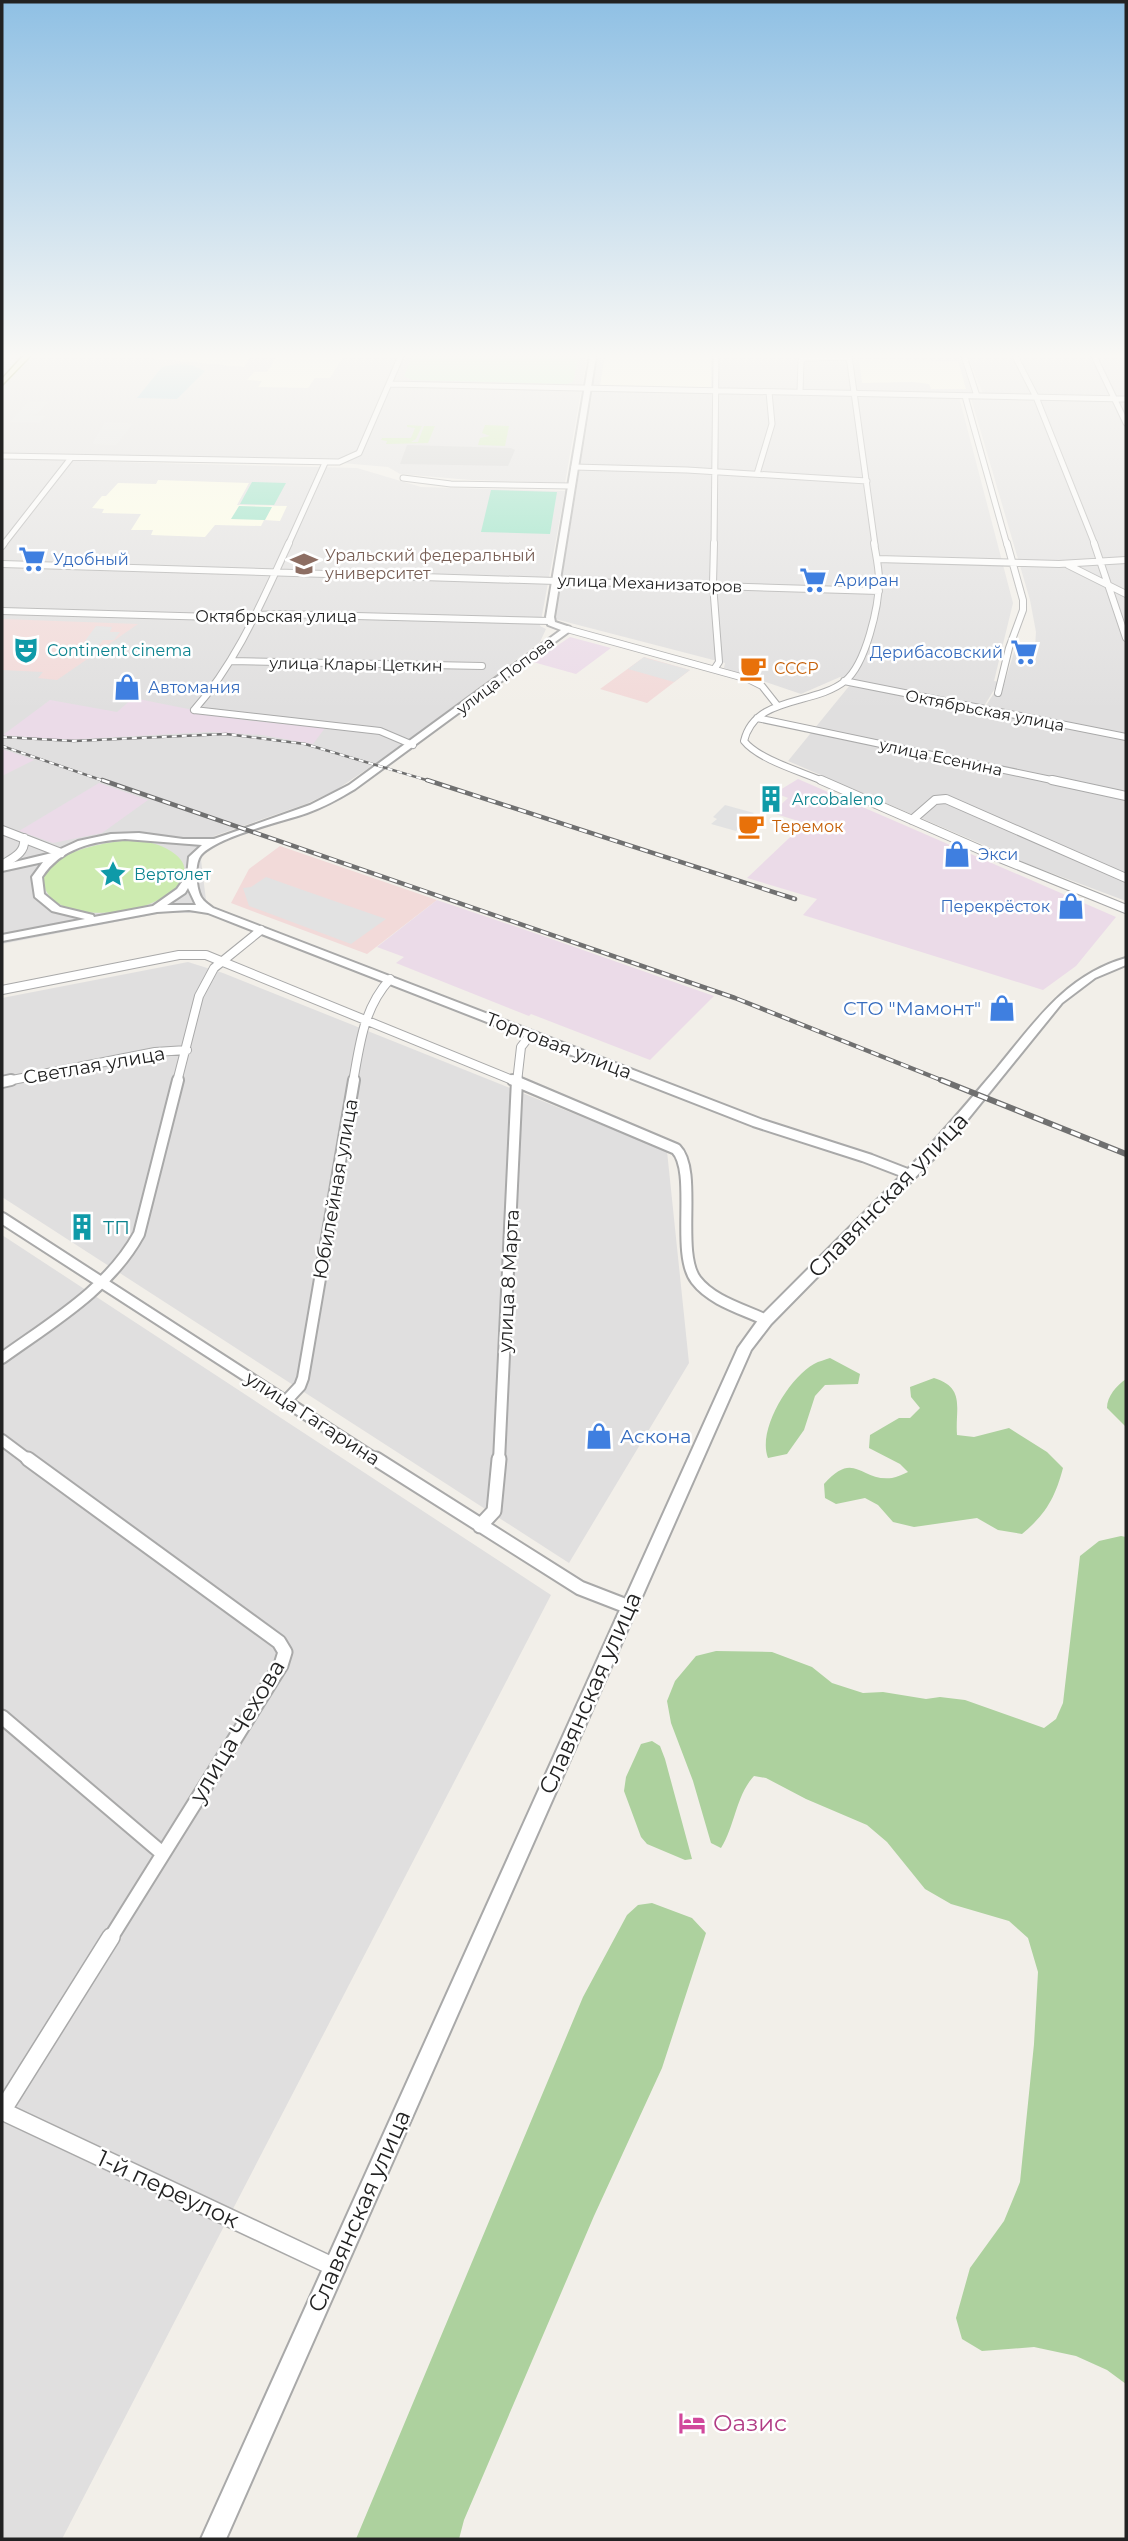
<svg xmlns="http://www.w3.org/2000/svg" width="1128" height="2541" viewBox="0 0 1128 2541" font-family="Montserrat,sans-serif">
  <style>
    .residential { fill: #e0dfdf }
    .commercial { fill: #f2dad9 }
    .industrial { fill: #ebdbe8 }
    .education { fill: #ffffe5 }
    .religious { fill: #d0d0d0 }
    .grass { fill: #cdebb0 }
    .forest { fill: #add19e }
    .park { fill: #c8facc }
    .pitch { fill: #88e0be }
    .parking { fill: #e2e2e2 }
    .water { fill: #aad3df }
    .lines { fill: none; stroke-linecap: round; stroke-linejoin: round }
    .minor-far5-casing { stroke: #a9a9a9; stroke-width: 7 }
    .minor-far4-casing { stroke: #a9a9a9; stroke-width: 8 }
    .minor-far3-casing { stroke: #a9a9a9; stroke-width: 10 }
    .minor-far2-casing { stroke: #a9a9a9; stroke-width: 14 }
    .minor-far1-casing { stroke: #a9a9a9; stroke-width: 17 }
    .minor-casing { stroke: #a9a9a9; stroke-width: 20 }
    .tertiary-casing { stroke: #a9a9a9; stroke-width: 4 }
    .secondary-casing { stroke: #707d05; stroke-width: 3 }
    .minor-far5 { stroke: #fff; stroke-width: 5 }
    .minor-far4 { stroke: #fff; stroke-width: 6 }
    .minor-far3 { stroke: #fff; stroke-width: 8 }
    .minor-far2 { stroke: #fff; stroke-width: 10 }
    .minor-far1 { stroke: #fff; stroke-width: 13 }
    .minor { stroke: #fff; stroke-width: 17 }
    .tertiary { fill: #fff; fill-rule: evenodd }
    .secondary { fill: #f7fabf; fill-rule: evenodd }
    .rail-far2-casing { stroke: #707070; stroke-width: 2.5 }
    .rail-far1-casing { stroke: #707070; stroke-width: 4.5 }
    .rail-casing { stroke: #707070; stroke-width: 6 }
    .rail-far2 { stroke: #fff; stroke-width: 2; stroke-dasharray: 5; stroke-linecap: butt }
    .rail-far1 { stroke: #fff; stroke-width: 2.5; stroke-dasharray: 8; stroke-linecap: butt }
    .rail { stroke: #fff; stroke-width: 3.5; stroke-dasharray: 10; stroke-linecap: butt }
    .labels { text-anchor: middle; stroke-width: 5; stroke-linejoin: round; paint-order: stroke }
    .far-education-label { font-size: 16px; fill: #785e54; stroke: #fff; text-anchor: start }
    .far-shop-label { font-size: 16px; fill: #366cbe; stroke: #fff; text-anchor: start }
    .far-street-label { font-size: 16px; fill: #222; stroke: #fff }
    .far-culture-label { font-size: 16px; fill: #0d838f; stroke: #fff; text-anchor: start }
    .far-food-label { font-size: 16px; fill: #c56008; stroke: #fff; text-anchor: start }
    .shop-label { font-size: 19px; fill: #366cbe; stroke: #fff; text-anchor: end }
    .street-label { font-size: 19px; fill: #222; stroke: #fff }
    .culture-label { font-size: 19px; fill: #0d838f; stroke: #fff; text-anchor: start }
    .near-street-label { font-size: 23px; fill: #222; stroke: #fff }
    .near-hotel-label { font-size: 23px; fill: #b23c85; stroke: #fff; text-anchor: start }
  </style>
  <rect width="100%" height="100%" fill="#f2efe9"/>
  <path class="residential" d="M31 356H587L565 483 471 480 400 474 388 467 330 462 2 454V387Z
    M598 356H960L972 393 600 387 593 384Z
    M968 356H1126V398L983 394Z
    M593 390 959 397 1013 603 994 681 999 682 984 706 840 677 801 694 724 668 725 663 555 619Z
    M971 398 1126 401V901L1030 865 788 761 850 685 982 712 994 693 1001 694 1016 646 1035 648 1036 632 1030 600Z
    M2 459 357 468 421 487 565 491 540 626 546 629 540 642 391 753 336 790 306 804 214 836 220 844 203 855 201 860 206 900 211 905 198 913H162L2 944Z
    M188 962 223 973 667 1151 689 1363 569 1563 2 1197V998Z
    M2 1235 551 1595 62 2539H2Z"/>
  <path class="commercial" d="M2 619 138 624 57 680 38 678 43 672 2 670Z
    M644 657 690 670 647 703 600 689Z
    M280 846 408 890 437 900 367 954 231 903 249 869Z"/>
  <path class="industrial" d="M570 637 611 648 576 674 533 662Z
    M133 698 244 720 325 728 313 744 262 735 209 732 63 740 3 735 50 700 117 712Z
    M2 749 29 758 34 760 2 776Z
    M798 779 1116 917 1076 966 1043 990 803 915 817 899 747 878 805 823 772 813 788 798 775 793Z
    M99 783 148 800 102 833 53 843 19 831Z
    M437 900 546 937 714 996 650 1060 531 1014 529 1016 396 963 404 957 377 947Z"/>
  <path class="education" d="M152 356H251L244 367 150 358Z
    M277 356 343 357 330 378H315L308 388 258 387 262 381 247 380 254 372H267Z
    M605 356H711V388L603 386 600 385Z
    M859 359 958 361 966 389H931L929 384 913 382 862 383Z
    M158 480 249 483 237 505 287 506 280 521 264 520 261 526 215 525 205 537 151 535 153 530H131L141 514 102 513 104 509 92 508 102 496H106L118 483 156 484Z"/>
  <path class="religious" d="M407 445 511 448 515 450 508 466 400 464Z"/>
  <path class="grass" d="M407 425 422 426 416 439 411 442H418L424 426H435L428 443 386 444 387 441 381 440 382 438H411L415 428 407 427Z
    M485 425 509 426 505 446 478 445 480 438 490 436 482 433Z
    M138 840C169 844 208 866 167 895 143 911 108 916 80 911 69 909 54 904 48 894 22 854 116 839 138 840Z"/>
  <path class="forest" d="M830 1358 860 1374 858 1384 825 1385 815 1396 804 1430 787 1454 768 1458C757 1430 789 1378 814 1364 819 1361 825 1360 830 1358Z
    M934 1378C966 1388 955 1408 957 1435L974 1437 1009 1428 1047 1452 1063 1468C1055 1498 1046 1514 1022 1534L998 1530 977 1518 914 1527 893 1522 878 1505 865 1498 836 1504 825 1498 824 1484C855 1449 860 1482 892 1478 897 1477 903 1474 908 1472L900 1464 869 1448 870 1435 899 1418H910L920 1408 911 1397 910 1387Z
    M1126 1379V1427L1107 1408C1107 1396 1117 1385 1126 1379Z
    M1121 1536 1126 1537V2384L1107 2370 1076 2356 1034 2347 982 2351 962 2339 956 2318 970 2268 1004 2221 1020 2182 1034 2044 1038 1972 1028 1938 1009 1921 951 1904 925 1889 887 1842 867 1825 806 1799 766 1778 754 1776C736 1795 735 1826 721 1848L711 1843 693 1781 671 1723 667 1701 675 1681 696 1656 716 1651 772 1652 812 1667 832 1683 863 1693 883 1692 926 1699 940 1697 965 1700 1044 1728 1056 1719 1063 1703 1080 1556 1099 1541Z
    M652 1741 660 1746 665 1759 692 1859 685 1860 647 1844 641 1837 624 1791 626 1777 641 1744Z
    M652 1903 692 1918 706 1933 662 2068 594 2216 464 2520 459 2539H356L583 1997 627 1915 638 1905Z"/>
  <path class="park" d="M412 356H579L573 382 567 384 412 380 404 376Z"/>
  <path class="pitch" d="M252 482 286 483 274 505 240 504Z
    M491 490 557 492 550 534 481 532Z
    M239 506 272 507 265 520 231 519Z"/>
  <path class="parking" d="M28 402H48L37 414 26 415 45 416 39 423 10 422Z
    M105 422 128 423 133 424 116 445 92 444Z
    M96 626 112 627 110 632H120L114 640H103L96 650 79 649Z
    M644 657 649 659 690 670 674 682 628 669Z
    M725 805 754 813 736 831 711 824 717 819 713 817Z
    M266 877 297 888 386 919 351 944 249 906 243 888 251 887Z"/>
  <path class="water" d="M177 364 192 365 205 371 177 399 137 398 162 367Z"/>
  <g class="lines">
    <defs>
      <path id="minor-far5" d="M849 356 875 545
        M964 356 977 396
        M1094 356 1126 423
        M1016 358 1036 397 1095 545
        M389 384 1126 399
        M800 392 801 361 805 358 849 357
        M965 396 1007 545
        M2 456 339 462 359 453 401 356
        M574 467 687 470 867 481
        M757 474 772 424 769 392
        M403 478 451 484 571 486
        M3 545 71 458
        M288 545 325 463
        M714 545 716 356"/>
      <path id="minor-far4" d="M714 543 713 584 719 662 715 668
        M1094 543 1126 638
        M2 546 4 543
        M877 559 1059 564 1126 560
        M2 564 879 591
        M1068 565 1126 594
        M2 611 215 617 279 614 550 621
        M567 629 748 679 762 686 777 705
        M230 661 482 666
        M844 681 1126 737
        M998 693 1009 648 1023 610V600L1007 543
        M194 710C237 662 262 601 289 543
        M194 710 380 731 413 745
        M757 718 1061 782
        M825 782C803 772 759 760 744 741 755 695 814 706 845 681 866 664 879 606 879 580 879 568 876 555 874 543"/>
      <path id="minor-far3" d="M821 780 990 854 1126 909
        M1052 780 1126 796
        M912 820 935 800 946 799 1126 878
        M2 830 61 853
        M2 865C13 858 26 853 24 838
        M2 990 179 955H206L517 1082
        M2 1082 155 1052 187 1050
        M177 1082 199 996 214 968 261 930
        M353 1082C360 1044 363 1009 390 979
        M517 1082 521 1047 531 1034"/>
      <path id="minor-far2" d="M513 1080 676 1149C698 1171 675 1253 696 1280 712 1301 743 1309 766 1320
        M2 1082 11 1080
        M2 1218 378 1461
        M2 1358C52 1322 109 1289 139 1234L178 1080
        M286 1401 300 1386 303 1378 354 1080
        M2 1440 30 1461
        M499 1461 517 1080"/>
      <path id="minor-far1" d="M28 1459 279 1642 285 1652 281 1665 110 1939
        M376 1459 580 1588 629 1607
        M480 1526 494 1511 499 1459
        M2 1717 162 1853"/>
      <path id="minor" d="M2 2111 111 1937
        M2 2111 334 2267"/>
      <path id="tertiary" d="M590 356H596L554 617 555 622 570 627V631L355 789C340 798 324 807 307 813 281 822 219 836 201 855 194 864 196 887 201 897 204 902 209 905 213 908L763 1120 872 1155 908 1169C939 1137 968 1102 997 1068 1035 1022 1066 975 1126 958V965L1095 978 1062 1003 947 1145 771 1324 751 1350 226 2539H201L738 1348 761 1316 901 1176 862 1161 753 1126 208 913 189 910 157 912 2 941V935L85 919 52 911 35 897 32 877 43 862 2 871V865L52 853 78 841 111 834 139 833 183 839H214L310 805 349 785 561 630 548 625 546 617ZM125 839 202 845 189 857 187 875 177 889 153 906 94 917 93 915 60 907 44 894 42 877C61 848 93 841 125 839ZM188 888 196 905H167L185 893Z"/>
      <path id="secondary" d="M23 356H30L2 385V379Z"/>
    </defs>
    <use href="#minor-far5" class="minor-far5-casing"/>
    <use href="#minor-far4" class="minor-far4-casing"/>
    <use href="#minor-far3" class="minor-far3-casing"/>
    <use href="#minor-far2" class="minor-far2-casing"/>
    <use href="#minor-far1" class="minor-far1-casing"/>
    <use href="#minor" class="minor-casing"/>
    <use href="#tertiary" class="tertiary-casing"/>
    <use href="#secondary" class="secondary-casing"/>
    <use href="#minor-far5" class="minor-far5"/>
    <use href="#minor-far4" class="minor-far4"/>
    <use href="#minor-far3" class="minor-far3"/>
    <use href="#minor-far2" class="minor-far2"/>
    <use href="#minor-far1" class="minor-far1"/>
    <use href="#minor" class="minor"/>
    <use href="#tertiary" class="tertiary"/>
    <use href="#secondary" class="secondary"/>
    <defs>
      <path id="rail-far2" d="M2 737 74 741 226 734 305 744 433 782
        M2 746 107 782"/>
      <path id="rail-far1" d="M102 780 735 998 946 1082
        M427 780 795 899"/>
      <path id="rail" d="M941 1080 1126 1154"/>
    </defs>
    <use href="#rail-far2" class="rail-far2-casing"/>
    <use href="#rail-far1" class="rail-far1-casing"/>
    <use href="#rail" class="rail-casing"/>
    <use href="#rail-far2" class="rail-far2"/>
    <use href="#rail-far1" class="rail-far1"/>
    <use href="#rail" class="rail"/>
  </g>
  <linearGradient id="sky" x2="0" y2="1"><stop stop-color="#8fc0e4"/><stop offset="0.5" stop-color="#f9f8f5"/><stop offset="1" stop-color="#f9f8f5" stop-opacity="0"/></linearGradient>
  <rect width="1128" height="711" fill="url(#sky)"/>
  <defs>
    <symbol id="supermarket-bare" viewBox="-9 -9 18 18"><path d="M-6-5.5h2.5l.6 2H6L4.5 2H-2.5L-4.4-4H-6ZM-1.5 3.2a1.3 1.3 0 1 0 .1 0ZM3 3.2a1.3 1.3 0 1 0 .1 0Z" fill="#3f7fe0" stroke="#fff" stroke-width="2.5" paint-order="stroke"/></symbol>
    <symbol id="university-bare" viewBox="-9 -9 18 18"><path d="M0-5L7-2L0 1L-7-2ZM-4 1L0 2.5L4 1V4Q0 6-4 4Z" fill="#8d6e63" stroke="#fff" stroke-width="2.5" paint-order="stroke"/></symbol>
    <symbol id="theatre-bare" viewBox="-9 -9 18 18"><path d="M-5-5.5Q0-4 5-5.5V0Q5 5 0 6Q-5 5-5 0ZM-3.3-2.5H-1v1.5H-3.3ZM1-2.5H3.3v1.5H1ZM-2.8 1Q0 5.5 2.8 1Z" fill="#0f9aa8" stroke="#fff" stroke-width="2.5" paint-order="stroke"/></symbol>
    <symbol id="cafe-bare" viewBox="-9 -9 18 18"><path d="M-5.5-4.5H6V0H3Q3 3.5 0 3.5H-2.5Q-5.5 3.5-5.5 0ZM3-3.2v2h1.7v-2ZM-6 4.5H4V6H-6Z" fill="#e8710a" stroke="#fff" stroke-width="2.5" paint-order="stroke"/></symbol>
    <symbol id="shop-bare" viewBox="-9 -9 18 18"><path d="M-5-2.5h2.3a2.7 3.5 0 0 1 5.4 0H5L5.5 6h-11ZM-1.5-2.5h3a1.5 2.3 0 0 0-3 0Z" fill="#3f7fe0" stroke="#fff" stroke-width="2.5" paint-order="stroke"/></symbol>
    <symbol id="building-bare" viewBox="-9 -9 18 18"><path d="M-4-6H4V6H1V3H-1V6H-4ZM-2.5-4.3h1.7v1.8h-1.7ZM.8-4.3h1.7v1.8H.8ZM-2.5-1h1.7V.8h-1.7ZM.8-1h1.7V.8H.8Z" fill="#0f9aa8" stroke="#fff" stroke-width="2.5" paint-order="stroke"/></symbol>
    <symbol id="sight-bare" viewBox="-9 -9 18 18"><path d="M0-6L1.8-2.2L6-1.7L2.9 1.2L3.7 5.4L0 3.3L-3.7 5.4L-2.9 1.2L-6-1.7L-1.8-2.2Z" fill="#0f9aa8" stroke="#fff" stroke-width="2.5" paint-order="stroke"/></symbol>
    <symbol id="hotel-bare" viewBox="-9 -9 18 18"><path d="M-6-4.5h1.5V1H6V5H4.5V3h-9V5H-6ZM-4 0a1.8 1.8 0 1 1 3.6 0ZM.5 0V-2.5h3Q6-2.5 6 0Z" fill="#d1479c" stroke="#fff" stroke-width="2.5" paint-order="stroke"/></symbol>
  </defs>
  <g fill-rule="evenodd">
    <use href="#supermarket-bare" x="13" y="540" width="38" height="38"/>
    <use href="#university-bare" x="285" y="545" width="38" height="38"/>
    <use href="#supermarket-bare" x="794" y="561" width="38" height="38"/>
    <use href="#theatre-bare" x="7" y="631" width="38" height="38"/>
    <use href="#supermarket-bare" x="1005" y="633" width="38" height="38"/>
    <use href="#cafe-bare" x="734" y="649" width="38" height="38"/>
    <use href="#shop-bare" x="108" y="668" width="38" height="38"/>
    <use href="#building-bare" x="752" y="780" width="38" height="38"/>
    <use href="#cafe-bare" x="732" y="807" width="38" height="38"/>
    <use href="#shop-bare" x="938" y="835" width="38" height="38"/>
    <use href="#sight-bare" x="94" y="855" width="38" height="38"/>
    <use href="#shop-bare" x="1052" y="887" width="38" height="38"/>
    <use href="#shop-bare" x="983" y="989" width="38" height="38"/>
    <use href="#building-bare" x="63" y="1208" width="38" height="38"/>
    <use href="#shop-bare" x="580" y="1417" width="38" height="38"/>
    <use href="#hotel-bare" x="673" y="2404" width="38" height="38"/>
  </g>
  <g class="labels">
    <g class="far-education-label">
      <text x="325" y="561">Уральский федеральный<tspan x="325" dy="18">университет</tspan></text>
    </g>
    <g class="far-shop-label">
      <text x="53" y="565">Удобный</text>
      <text x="834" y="586">Ариран</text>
      <text x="1003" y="658" text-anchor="end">Дерибасовский</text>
      <text x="148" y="693">Автомания</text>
      <text x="978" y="860">Экси</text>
      <text x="1050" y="912" text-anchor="end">Перекрёсток</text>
    </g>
    <g class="far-street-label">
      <text transform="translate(650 583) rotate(2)" y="6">улица Механизаторов</text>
      <text x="276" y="622">Октябрьская улица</text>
      <text transform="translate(356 664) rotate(1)" y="6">улица Клары Цеткин</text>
      <text transform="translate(505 675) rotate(-37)" y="6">улица Попова</text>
      <text transform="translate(985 710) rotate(11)" y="6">Октябрьская улица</text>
      <text transform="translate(941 757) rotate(12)" y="6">улица Есенина</text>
    </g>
    <g class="far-culture-label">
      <text x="47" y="656">Continent cinema</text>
      <text x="792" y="805">Arcobaleno</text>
      <text x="134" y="880">Вертолет</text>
    </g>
    <g class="far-food-label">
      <text x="774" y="674">СССР</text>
      <text x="772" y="832">Теремок</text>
    </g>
    <g class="shop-label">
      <text x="981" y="1015">СТО "Мамонт"</text>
      <text x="620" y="1443" text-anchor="start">Аскона</text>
    </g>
    <g class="street-label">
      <text transform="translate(559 1045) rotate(21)" y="7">Торговая улица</text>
      <text transform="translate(94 1065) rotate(-10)" y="7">Светлая улица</text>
      <text transform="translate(335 1189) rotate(-80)" y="7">Юбилейная улица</text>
      <text transform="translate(508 1281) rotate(-87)" y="7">улица 8 Марта</text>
      <text transform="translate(313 1418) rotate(33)" y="7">улица Гагарина</text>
    </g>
    <g class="culture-label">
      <text x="103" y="1234">ТП</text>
    </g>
    <g class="near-street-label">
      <text transform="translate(888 1195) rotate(-46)" y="8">Славянская улица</text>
      <text transform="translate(590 1693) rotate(-66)" y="8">Славянская улица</text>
      <text transform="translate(237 1731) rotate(-59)" y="8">улица Чехова</text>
      <text transform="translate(168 2189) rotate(25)" y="8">1-й переулок</text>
      <text transform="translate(359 2211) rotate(-66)" y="8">Славянская улица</text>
    </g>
    <g class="near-hotel-label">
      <text x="713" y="2431">Оазис</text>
    </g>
  </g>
  <rect width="1128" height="2541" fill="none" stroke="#222222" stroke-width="7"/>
</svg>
